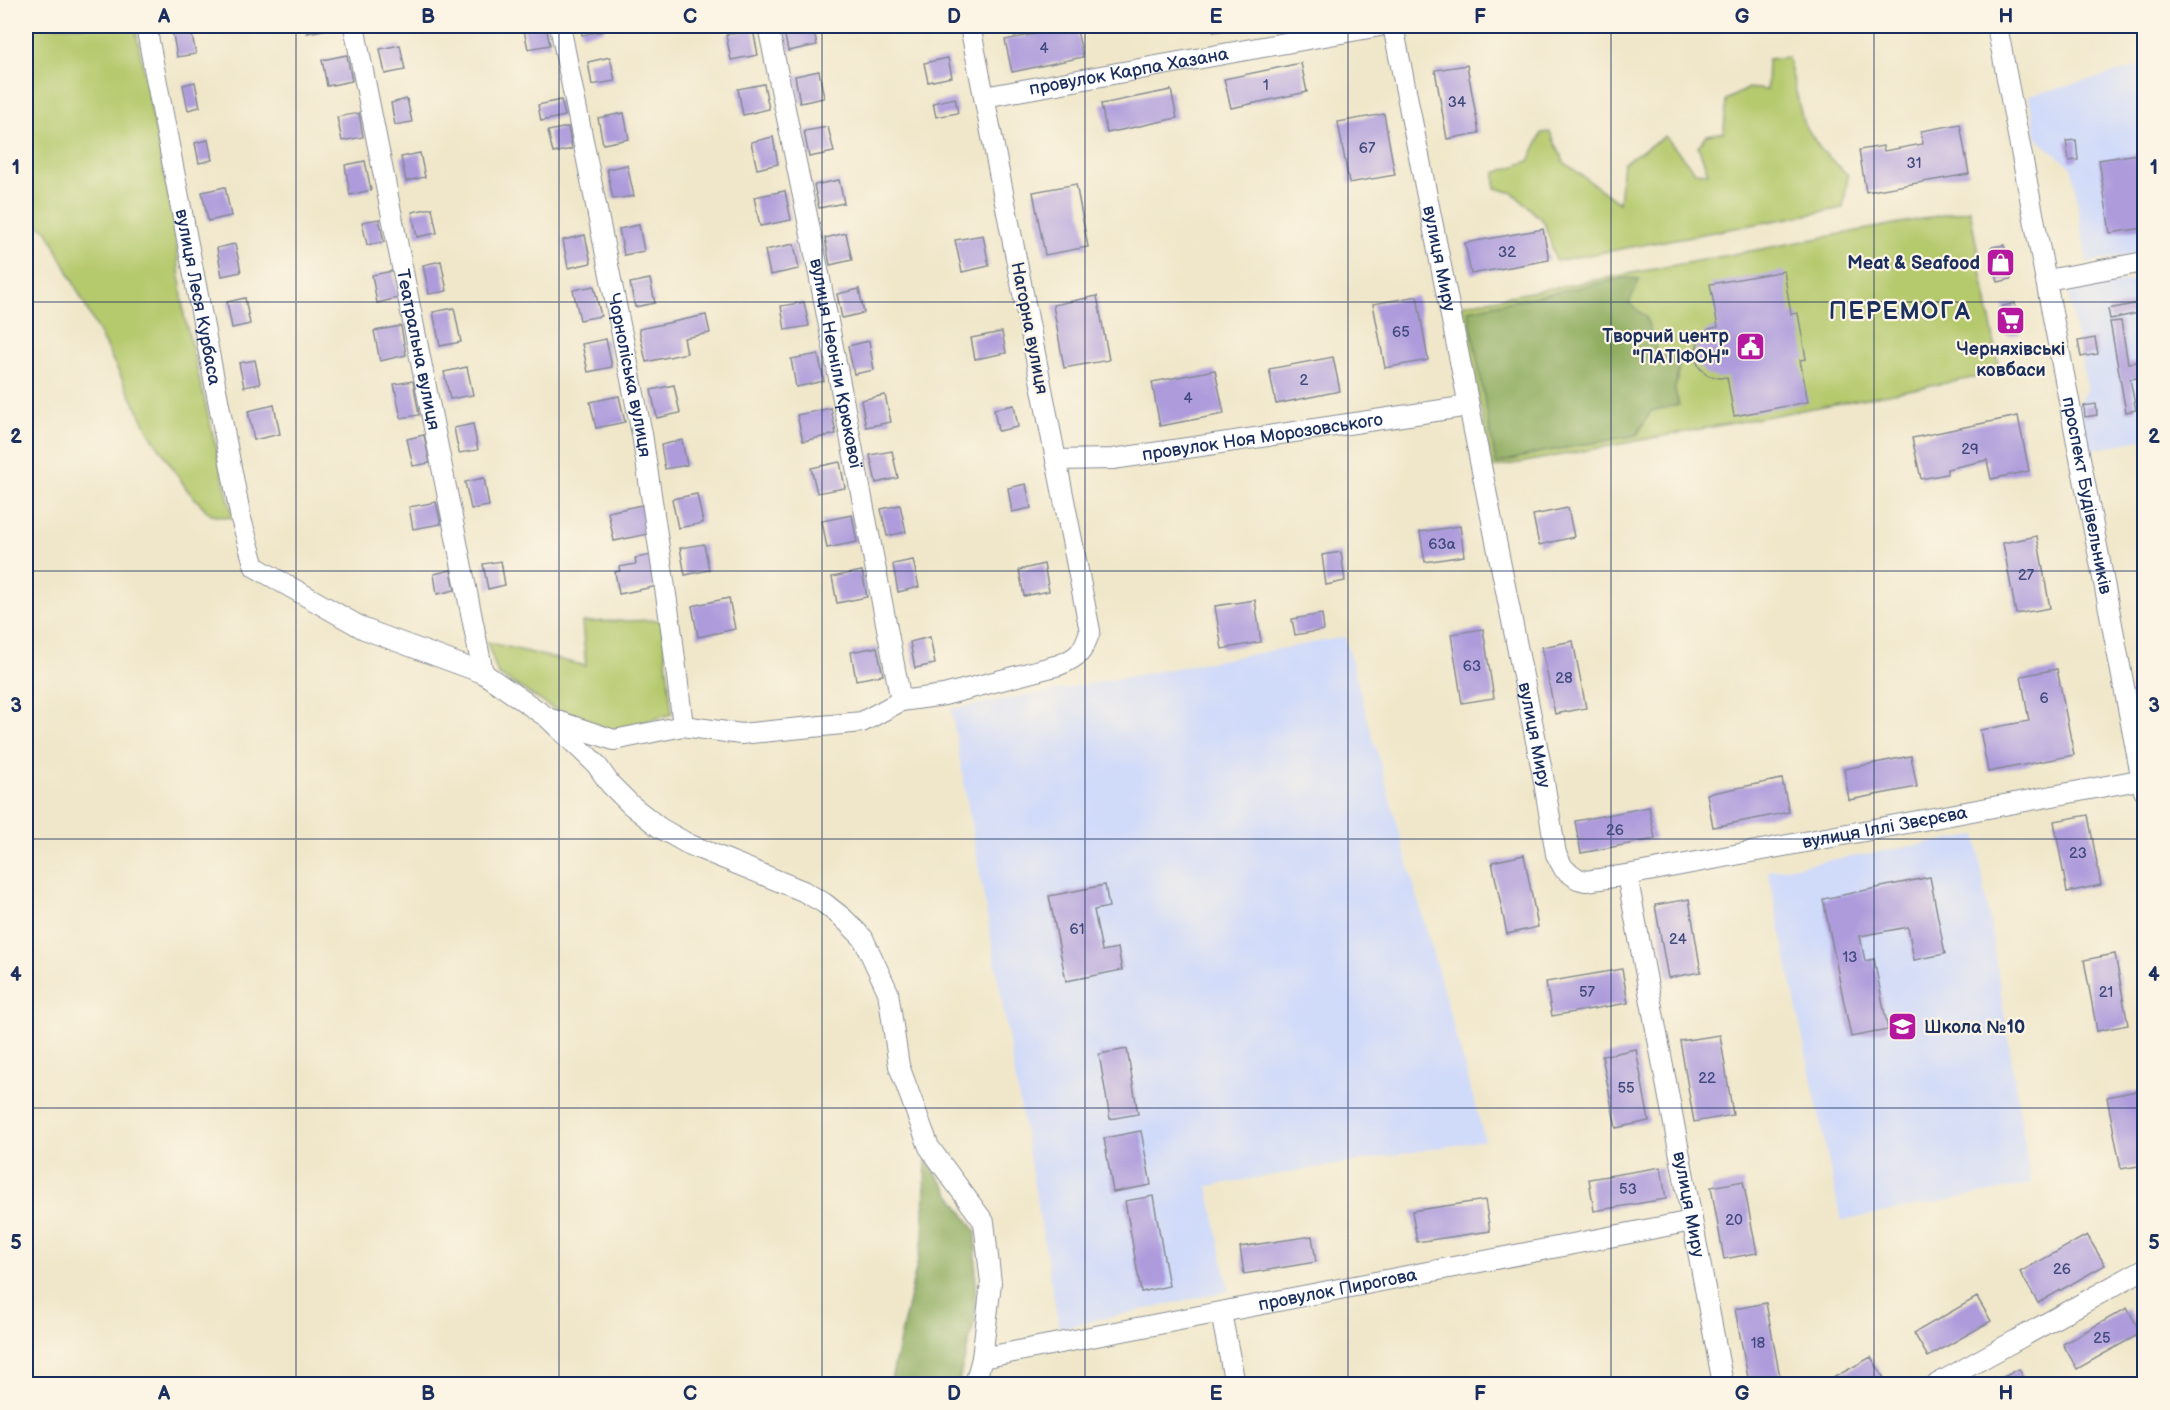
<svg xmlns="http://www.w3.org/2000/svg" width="2170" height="1410" viewBox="0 0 2170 1410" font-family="'Balsamiq Sans',sans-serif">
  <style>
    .built { fill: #d0daf9 }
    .green { fill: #b5c96d; stroke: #687c66; stroke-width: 1.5 }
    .forest { fill: #90ad60; stroke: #566e5f; stroke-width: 1.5 }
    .building { fill: #ad9bdc }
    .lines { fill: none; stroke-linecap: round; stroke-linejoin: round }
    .minor-casing { stroke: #868b94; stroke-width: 22 }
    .minor { stroke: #fff; stroke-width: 20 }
    .grid { fill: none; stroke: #1b2f5e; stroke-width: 1.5; stroke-opacity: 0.55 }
    .labels { text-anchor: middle; stroke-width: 4.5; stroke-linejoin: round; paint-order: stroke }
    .number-label { font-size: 15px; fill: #404a7e }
    .street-label { font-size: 18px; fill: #1b2f5e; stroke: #fcf5e5 }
    .poi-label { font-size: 18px; font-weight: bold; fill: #1b2f5e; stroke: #fcf5e5; text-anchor: end }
    .district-label { font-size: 24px; font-weight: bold; letter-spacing: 1.5px; fill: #1b2f5e; stroke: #fcf5e5 }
    .neatline { fill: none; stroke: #1b2f5e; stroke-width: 2 }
    .grid-label { font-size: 20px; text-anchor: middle; font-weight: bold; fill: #1b2f5e }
  </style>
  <rect width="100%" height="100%" fill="#fcf5e5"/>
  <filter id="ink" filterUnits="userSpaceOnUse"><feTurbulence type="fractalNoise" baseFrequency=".0167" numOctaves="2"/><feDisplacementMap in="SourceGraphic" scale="12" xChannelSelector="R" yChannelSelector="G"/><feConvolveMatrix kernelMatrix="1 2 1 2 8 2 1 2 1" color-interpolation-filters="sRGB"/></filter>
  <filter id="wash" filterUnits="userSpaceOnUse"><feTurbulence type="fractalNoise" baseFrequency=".008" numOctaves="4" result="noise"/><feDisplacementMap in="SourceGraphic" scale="24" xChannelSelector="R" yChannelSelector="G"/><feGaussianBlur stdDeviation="1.35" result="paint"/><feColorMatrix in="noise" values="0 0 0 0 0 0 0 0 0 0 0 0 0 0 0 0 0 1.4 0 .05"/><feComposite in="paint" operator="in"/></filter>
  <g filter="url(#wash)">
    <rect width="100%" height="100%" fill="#f0e7ca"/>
    <path class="built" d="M2144 65V251L2087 263 2072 168 2037 139 2029 96Z
      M2144 278V439L2088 451 2078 404 2087 388 2068 293Z
      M1345 637 1485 1140 1208 1186 1229 1291 1059 1328 951 709Z
      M1976 835 2031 1184 1841 1221 1768 871Z"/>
    <path class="green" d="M26 26H135L174 223 184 315 233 518 211 515 188 491 149 432 48 232 26 215Z
      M1788 57 1803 122 1821 150 1848 175 1843 208 1556 261 1544 222 1513 193 1495 188V173L1529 161 1542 133 1550 132 1564 162 1619 203 1623 163 1665 136 1695 172 1708 173 1698 146 1707 135 1724 132 1726 100 1748 88 1767 90 1768 59Z
      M1970 210 2000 373 1492 468 1461 305Z
      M662 620 672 714 613 731 554 709 498 674 487 642 586 666 582 622Z"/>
    <path class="forest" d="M1624 278 1640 279 1629 303 1646 317 1657 353 1680 361 1675 390 1679 405 1651 411 1637 435 1538 453 1496 464 1468 310Z
      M926 1159 976 1232 975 1320 958 1384H890L923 1238Z"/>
    <g id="blocks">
      <path class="building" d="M190 26 196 54 177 57 172 29Z
        M306 26H339V27L307 33Z
        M523 26H546L550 45 528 49Z
        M580 26H603L604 31 582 35Z
        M783 26H813L817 45 788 51Z
        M1076 26 1083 57 1012 72 1005 40Z
        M1213 26H1242V27L1214 32Z
        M2141 26H2144V42L2143 43Z
        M753 30 758 55 731 60 726 35Z
        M400 45 405 70 385 74 380 49Z
        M347 55 352 81 327 86 322 60Z
        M610 57 615 81 592 85 588 62Z
        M948 58 952 77 928 82 924 63Z
        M1301 63 1307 92 1231 108 1224 79Z
        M1467 65 1479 133 1447 139 1435 70Z
        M819 71 824 98 800 103 795 76Z
        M195 82 200 107 188 110 183 85Z
        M764 84 769 109 743 115 738 89Z
        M1171 90 1177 118 1107 133 1101 104Z
        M955 98 958 113 936 117 933 103Z
        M407 99 412 122 395 125 391 103Z
        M561 100 565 116 541 121 538 105Z
        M359 113 363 137 342 141 337 117Z
        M624 113 629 139 603 144 598 118Z
        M1384 114 1395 175 1349 183 1338 122Z
        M1960 124 1969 174 1866 192 1859 150 1883 146 1884 151 1923 144 1921 131Z
        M568 127 572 149 553 153 548 131Z
        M828 127 834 152 809 157 804 131Z
        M773 137 778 164 757 169 751 142Z
        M208 140 212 160 199 163 195 143Z
        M2076 140 2078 160 2069 161 2066 141Z
        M420 153 425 177 406 181 401 157Z
        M2138 154 2139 162 2144 161V228L2110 233 2099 160Z
        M365 161 371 190 350 195 345 165Z
        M627 165 634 196 613 199 607 169Z
        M839 180 844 203 819 208 814 185Z
        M1076 184 1088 247 1045 255 1033 192Z
        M225 187 231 216 208 221 202 192Z
        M785 191 791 220 760 226 754 197Z
        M432 208 437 233 417 237 412 212Z
        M379 219 384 242 367 245 362 222Z
        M639 225 644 251 624 255 619 229Z
        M1543 229 1549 260 1471 274 1465 243Z
        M846 233 852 260 830 265 825 238Z
        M585 235 591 263 568 268 563 240Z
        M983 235 989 266 962 272 955 240Z
        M235 244 241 272 222 276 217 248Z
        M794 244 799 269 770 275 765 250Z
        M2004 245 2011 279 1998 282 1991 247Z
        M441 261 447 291 429 294 423 265Z
        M393 271 398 298 377 303 372 275Z
        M1784 271 1791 314 1798 313 1806 359 1800 360 1808 402 1734 416 1727 377 1719 378 1707 375 1699 367 1694 355 1700 337 1709 329 1718 327 1710 284Z
        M650 279 655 303 635 307 630 283Z
        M594 286 601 316 580 320 573 290Z
        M859 289 864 313 842 318 837 294Z
        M1097 296 1109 360 1064 368 1053 305Z
        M1417 296 1428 360 1385 368 1373 304Z
        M245 298 250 324 232 328 227 302Z
        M804 302 809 326 785 330 781 306Z
        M2144 302V312L2110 319 2108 309Z
        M2015 303 2020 334 2008 336 2003 306Z
        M454 308 461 342 440 346 433 312Z
        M706 315 710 333 684 338 687 353 646 362 639 329Z
        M2121 321 2128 363 2144 361V377L2130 379 2136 410 2126 412 2110 322Z
        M401 326 406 355 380 361 374 331Z
        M1002 332 1006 353 975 359 971 338Z
        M2095 338 2098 354 2081 357 2078 341Z
        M606 339 612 367 588 372 582 344Z
        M869 341 874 370 854 374 848 346Z
        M818 354 824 381 796 387 791 359Z
        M1333 357 1340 391 1276 404 1269 369Z
        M255 360 260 384 244 387 239 363Z
        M467 367 473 395 450 399 444 372Z
        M1215 370 1224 414 1160 426 1152 382Z
        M413 381 419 415 401 418 394 384Z
        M674 385 680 413 657 418 651 390Z
        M885 395 891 422 866 427 861 400Z
        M619 396 625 422 596 428 590 402Z
        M2096 404 2097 415 2085 417 2084 406Z
        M274 405 280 434 254 440 248 411Z
        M1014 405 1018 427 998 431 994 409Z
        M831 408 836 434 803 441 797 415Z
        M2018 416 2029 471 1991 479 1987 460 1947 469V474L1921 479 1912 438Z
        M473 424 478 450 459 453 454 428Z
        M424 435 430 463 413 466 407 439Z
        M682 440 687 465 665 469 661 445Z
        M892 451 898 478 876 483 870 455Z
        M840 462 845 488 817 493 811 468Z
        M484 478 489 506 471 509 465 482Z
        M1026 484 1031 508 1012 512 1008 488Z
        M697 494 703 523 678 528 672 499Z
        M436 502 441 524 413 529 409 507Z
        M642 505 648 534 614 541 608 512Z
        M900 505 906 532 887 536 881 509Z
        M1568 508 1574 537 1539 545 1533 515Z
        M852 515 857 542 827 548 822 521Z
        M1460 526 1464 556 1425 562 1420 532Z
        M2037 536 2050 608 2016 614 2003 543Z
        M704 544 709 570 685 575 680 548Z
        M1341 552 1345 581 1326 585 1322 555Z
        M652 555 658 586 619 594 615 572 620 571 619 567 636 564 635 558Z
        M913 560 919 587 898 592 893 564Z
        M501 561 505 585 488 589 483 564Z
        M1044 564 1049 591 1024 596 1019 570Z
        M451 570 455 590 437 594 434 574Z
        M862 571 867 597 837 603 832 577Z
        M729 598 735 629 698 637 692 606Z
        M1255 600 1261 642 1222 649 1215 606Z
        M1322 614 1324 630 1295 635 1292 619Z
        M1483 629 1494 698 1462 703 1451 634Z
        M930 637 935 664 915 668 910 642Z
        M1573 641 1586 708 1555 714 1542 647Z
        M877 647 883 675 856 680 851 652Z
        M2057 669 2074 755 1988 772 1980 730 2029 721 2021 676Z
        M1911 756 1917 787 1849 800 1844 769Z
        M1782 779 1789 812 1713 827 1707 794Z
        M1649 807 1655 839 1581 853 1575 821Z
        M2088 815 2101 885 2067 892 2054 821Z
        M1524 855 1538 927 1507 934 1492 862Z
        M1930 877 1945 954 1914 960 1908 927 1860 936 1865 961 1874 959 1888 1030 1851 1037 1823 899Z
        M1105 885 1109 907 1094 910 1102 951 1118 948 1122 970 1066 981 1049 896Z
        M1689 899 1701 972 1668 978 1655 905Z
        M2115 954 2128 1025 2097 1031 2084 960Z
        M1622 969 1628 1003 1552 1016 1546 982Z
        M1720 1035 1733 1115 1694 1122 1680 1041Z
        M1127 1049 1138 1114 1110 1119 1099 1054Z
        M1636 1049 1649 1121 1616 1128 1602 1056Z
        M2141 1090 2144 1110V1165L2121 1169 2107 1097Z
        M1141 1131 1151 1185 1113 1192 1104 1138Z
        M1661 1167 1666 1199 1594 1211 1589 1179Z
        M1743 1181 1757 1253 1724 1259 1711 1187Z
        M1153 1196 1169 1286 1141 1292 1125 1201Z
        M1485 1200 1490 1231 1417 1242 1412 1211Z
        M2087 1235 2105 1265 2038 1303 2020 1272Z
        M1312 1236 1316 1262 1244 1274 1240 1247Z
        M1977 1297 1991 1321 1928 1357 1914 1333Z
        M1766 1303 1780 1377 1749 1383 1735 1309Z
        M2127 1308 2141 1333 2077 1369 2063 1344Z
        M1871 1357 1887 1383 1822 1384Z
        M2019 1369 2027 1384H1990Z"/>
    </g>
  </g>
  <g filter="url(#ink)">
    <use href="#blocks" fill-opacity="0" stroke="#868b94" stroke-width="1.5"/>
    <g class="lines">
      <defs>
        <g id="minor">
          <path id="s1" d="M146 26 241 519 255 567 364 629 483 673 548 718 596 764 610 784 631 805 660 828 688 844 803 891 824 903 843 918 863 938 888 992 899 1066 929 1147 984 1222 991 1283 982 1358 975 1384"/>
          <path id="s2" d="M354 26 483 673"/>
          <path id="s3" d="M560 26 642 434 672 635 683 726"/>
          <path id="s4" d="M768 26 818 269 901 701"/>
          <path id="s5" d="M1393 26 1543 776 1556 854 1564 869 1578 879 1586 881 1627 875 1723 1384"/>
          <path id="s6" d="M1997 26 2144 791"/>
          <path id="s7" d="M984 97 1380 26"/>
          <path d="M2047 280 2144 262"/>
          <path id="s8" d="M1056 460 1113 459 1469 406"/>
          <path d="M554 720 614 740 683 726 741 734 862 722 901 701 944 695 1059 665C1079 657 1083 652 1090 631L970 26"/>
          <path id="s9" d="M1627 875 2144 779"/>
          <path d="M1221 1313 1235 1384"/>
          <path id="s10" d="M982 1358 1692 1221"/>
          <path d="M1937 1384 2144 1269"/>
        </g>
      </defs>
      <use href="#minor" class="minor-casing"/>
      <use href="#minor" class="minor"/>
    </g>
  </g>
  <path class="grid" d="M296 26V1384M559 26V1384M822 26V1384M1085 26V1384M1348 26V1384M1611 26V1384M1874 26V1384M26 302H2144M26 571H2144M26 839H2144M26 1108H2144"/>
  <defs>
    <symbol id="shop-square" viewBox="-11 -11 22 22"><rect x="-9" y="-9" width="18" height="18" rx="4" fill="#b5179e" stroke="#fcf5e5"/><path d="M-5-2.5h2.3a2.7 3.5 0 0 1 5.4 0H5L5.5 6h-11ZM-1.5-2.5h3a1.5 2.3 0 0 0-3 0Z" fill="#fff"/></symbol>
    <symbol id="supermarket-square" viewBox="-11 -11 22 22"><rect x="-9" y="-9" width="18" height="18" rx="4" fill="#b5179e" stroke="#fcf5e5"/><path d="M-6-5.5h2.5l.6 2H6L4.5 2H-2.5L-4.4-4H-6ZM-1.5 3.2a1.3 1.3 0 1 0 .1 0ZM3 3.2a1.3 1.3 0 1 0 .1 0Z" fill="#fff"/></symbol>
    <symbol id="civic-square" viewBox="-11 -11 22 22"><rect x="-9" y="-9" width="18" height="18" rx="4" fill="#b5179e" stroke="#fcf5e5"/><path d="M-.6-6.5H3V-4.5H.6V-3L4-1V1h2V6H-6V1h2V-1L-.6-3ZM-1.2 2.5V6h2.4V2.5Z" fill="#fff"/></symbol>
    <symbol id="school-square" viewBox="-11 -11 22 22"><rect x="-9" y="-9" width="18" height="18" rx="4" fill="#b5179e" stroke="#fcf5e5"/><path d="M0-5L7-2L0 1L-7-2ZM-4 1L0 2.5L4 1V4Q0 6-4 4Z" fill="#fff"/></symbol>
  </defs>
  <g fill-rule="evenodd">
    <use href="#shop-square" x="1984" y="246" width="33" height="33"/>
    <use href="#supermarket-square" x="1994" y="304" width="33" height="33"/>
    <use href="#civic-square" x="1734" y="330" width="33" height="33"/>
    <use href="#school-square" x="1886" y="1010" width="33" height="33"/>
  </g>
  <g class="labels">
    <g class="number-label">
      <text x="1044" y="53">4</text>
      <text x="1266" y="90">1</text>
      <text x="1457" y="107">34</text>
      <text x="1367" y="153">67</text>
      <text x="1914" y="168">31</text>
      <text x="1507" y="257">32</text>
      <text x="1401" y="337">65</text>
      <text x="1304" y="385">2</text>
      <text x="1188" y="403">4</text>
      <text x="1970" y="454">29</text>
      <text x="1442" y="549">63а</text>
      <text x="2026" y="580">27</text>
      <text x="1472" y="671">63</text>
      <text x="1564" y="683">28</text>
      <text x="2044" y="703">6</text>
      <text x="1615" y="835">26</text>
      <text x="2078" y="858">23</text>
      <text x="1077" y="934">61</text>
      <text x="1678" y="944">24</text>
      <text x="1850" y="962">13</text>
      <text x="1587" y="997">57</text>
      <text x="2106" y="997">21</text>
      <text x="1707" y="1083">22</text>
      <text x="1626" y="1093">55</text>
      <text x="1628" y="1194">53</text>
      <text x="1734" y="1225">20</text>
      <text x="2062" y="1274">26</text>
      <text x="2102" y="1343">25</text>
      <text x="1758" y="1348">18</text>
    </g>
    <g class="street-label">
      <text dy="6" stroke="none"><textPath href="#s7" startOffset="147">провулок Карпа Хазана</textPath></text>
      <text dy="6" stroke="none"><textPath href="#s5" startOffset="237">вулиця Миру</textPath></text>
      <text dy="6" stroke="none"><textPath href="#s1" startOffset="276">вулиця Леся Курбаса</textPath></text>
      <text transform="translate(1030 328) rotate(79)" y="6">Нагорна вулиця</text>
      <text dy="6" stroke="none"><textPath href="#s2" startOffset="330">Театральна вулиця</textPath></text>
      <text dy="6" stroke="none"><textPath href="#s4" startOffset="344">вулиця Неоніли Крюкової</textPath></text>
      <text dy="6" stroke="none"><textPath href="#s3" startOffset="356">Чорноліська вулиця</textPath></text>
      <text dy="6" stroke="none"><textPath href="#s8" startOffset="208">провулок Ноя Морозовського</textPath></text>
      <text dy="6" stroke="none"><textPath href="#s6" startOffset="478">проспект Будівельників</textPath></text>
      <text dy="6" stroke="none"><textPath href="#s5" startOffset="723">вулиця Миру</textPath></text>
      <text dy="6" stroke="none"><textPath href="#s9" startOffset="262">вулиця Іллі Звєрєва</textPath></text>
      <text dy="6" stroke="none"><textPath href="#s5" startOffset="1263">вулиця Миру</textPath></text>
      <text dy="6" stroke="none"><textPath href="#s10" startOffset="362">провулок Пирогова</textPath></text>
    </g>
    <g class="poi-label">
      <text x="1980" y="269">Meat &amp; Seafood</text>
      <text x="1729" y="342">Творчий центр<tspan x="1729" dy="21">"ПАТІФОН"</tspan></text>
      <text x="2011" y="355" text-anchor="middle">Черняхівські<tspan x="2011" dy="21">ковбаси</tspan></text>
      <text x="1924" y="1033" text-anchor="start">Школа №10</text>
    </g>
    <g class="district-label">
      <text x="1900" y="319">ПЕРЕМОГА</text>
    </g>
  </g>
  <rect width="2170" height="1410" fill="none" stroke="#fcf5e5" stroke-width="66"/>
  <rect x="33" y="33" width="2104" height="1344" class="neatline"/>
  <g class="grid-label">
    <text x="164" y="23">A</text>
    <text x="428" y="23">B</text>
    <text x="690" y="23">C</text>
    <text x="954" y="23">D</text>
    <text x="1216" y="23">E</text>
    <text x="1480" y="23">F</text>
    <text x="1742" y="23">G</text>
    <text x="2006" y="23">H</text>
    <text x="16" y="174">1</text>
    <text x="2154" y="174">1</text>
    <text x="16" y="443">2</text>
    <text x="2154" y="443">2</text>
    <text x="16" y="712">3</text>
    <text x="2154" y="712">3</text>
    <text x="16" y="981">4</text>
    <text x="2154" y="981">4</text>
    <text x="16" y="1249">5</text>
    <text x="2154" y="1249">5</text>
    <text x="164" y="1400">A</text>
    <text x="428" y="1400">B</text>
    <text x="690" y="1400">C</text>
    <text x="954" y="1400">D</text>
    <text x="1216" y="1400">E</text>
    <text x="1480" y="1400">F</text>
    <text x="1742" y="1400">G</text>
    <text x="2006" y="1400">H</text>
  </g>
</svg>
